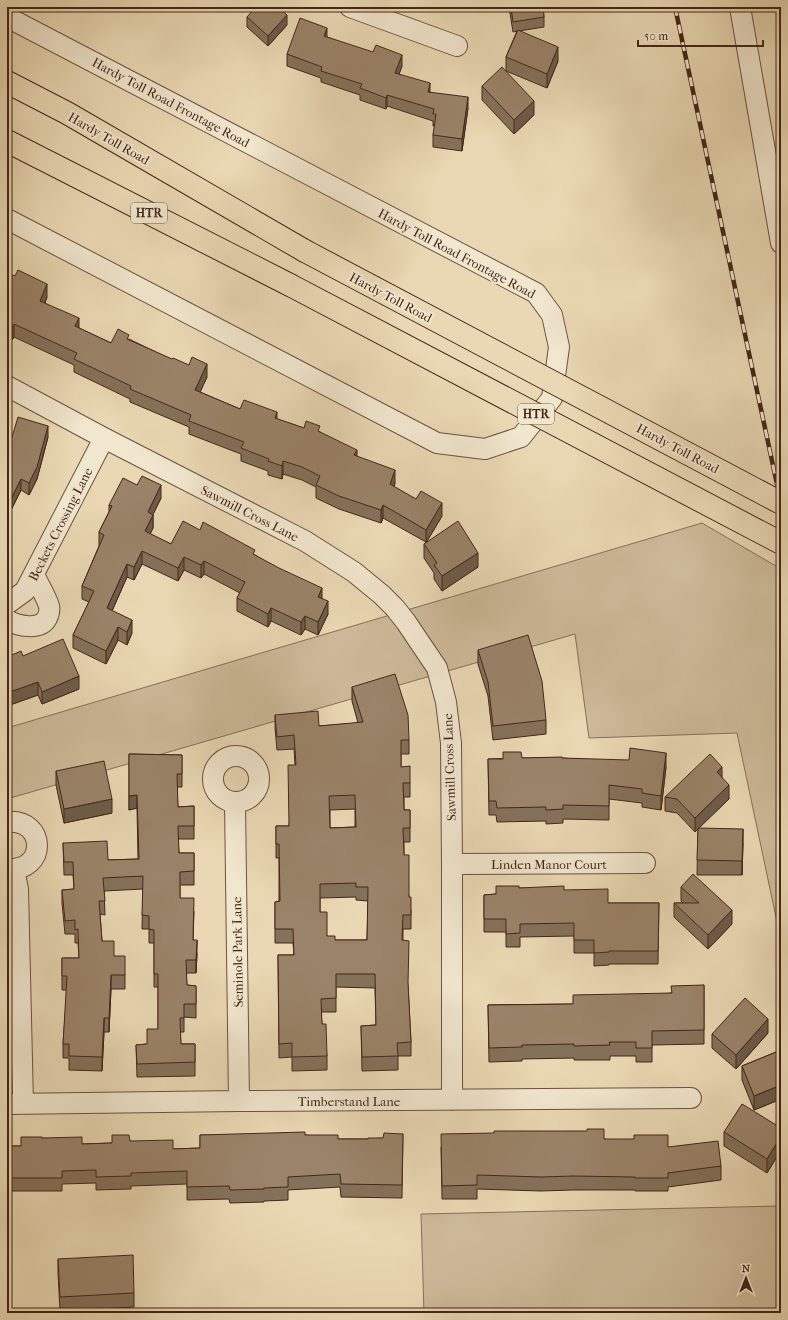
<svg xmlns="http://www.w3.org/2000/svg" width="788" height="1320" viewBox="0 0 788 1320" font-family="'IM FELL French Canon',serif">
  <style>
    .green { fill: #cdba99; stroke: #887059 }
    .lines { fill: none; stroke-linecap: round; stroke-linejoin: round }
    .minor-casing { stroke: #6d5240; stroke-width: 22 }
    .highway-casing { stroke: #442619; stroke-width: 24 }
    .minor { stroke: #f1e6ce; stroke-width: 20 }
    .highway { stroke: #e9d8b3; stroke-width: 22 }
    .rail-casing { stroke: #442619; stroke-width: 4.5 }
    .rail { stroke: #f1e6ce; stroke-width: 3; stroke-dasharray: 9; stroke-linecap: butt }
    .highway-bridge-casing { stroke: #442619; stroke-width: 24; stroke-linecap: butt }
    .highway-bridge { stroke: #e9d8b3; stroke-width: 22 }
    .wall { fill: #84715a; stroke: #442619; fill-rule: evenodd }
    .shaded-wall { fill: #6c5c4a; stroke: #442619 }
    .building { fill: #9a8369; stroke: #442619; fill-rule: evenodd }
    .labels { text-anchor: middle; stroke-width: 4; stroke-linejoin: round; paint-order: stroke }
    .shield { fill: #f1e6ce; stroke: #78604f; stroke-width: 1 }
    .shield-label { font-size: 12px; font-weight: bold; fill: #442619 }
    .street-label { font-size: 13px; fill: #442619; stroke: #f1e6ce }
  </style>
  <rect width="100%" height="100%" fill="#e9d8b3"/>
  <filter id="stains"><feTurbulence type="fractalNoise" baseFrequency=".005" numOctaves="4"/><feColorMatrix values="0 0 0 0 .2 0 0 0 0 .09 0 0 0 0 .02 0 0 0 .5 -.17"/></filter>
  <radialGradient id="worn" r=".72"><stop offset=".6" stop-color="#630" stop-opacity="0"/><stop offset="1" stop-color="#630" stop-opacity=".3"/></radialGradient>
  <path class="green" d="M702 523 781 569V941L737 733 589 738 575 634 7 799V728Z
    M781 1206V1313H424L421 1214Z"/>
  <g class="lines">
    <defs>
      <path id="minor" d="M350 7 457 46
        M740 7 781 243
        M7 17 536 293 552 315 559 347 552 398 521 437 485 449 437 443 7 219
        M7 386 104 438 305 541 354 572 382 595 395 608 406 622 437 668 446 702 451 743 452 864V1100
        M7 604 25 591 104 438
        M7 620C18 626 40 631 47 618 49 614 50 610 49 606 46 596 38 584 34 574
        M213 779a23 23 0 1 1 46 0a23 23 0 1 1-46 0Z
        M235 803 239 1101
        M7 822C46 818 48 872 7 869
        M452 864 645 863
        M14 870 18 889 23 1104
        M7 1104 239 1101 691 1098"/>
      <path id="highway" d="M7 82 67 113 305 251
        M7 141 290 285"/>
    </defs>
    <use href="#minor" class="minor-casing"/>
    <use href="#highway" class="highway-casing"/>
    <use href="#minor" class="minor"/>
    <use href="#highway" class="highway"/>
    <defs>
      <path id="rail" d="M675 7 781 503"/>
    </defs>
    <use href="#rail" class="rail-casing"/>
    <use href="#rail" class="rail"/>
    <defs>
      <path id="highway-bridge" d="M305 251 781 503
        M290 285 781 543"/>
    </defs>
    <use href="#highway-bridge" class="highway-bridge-casing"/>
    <use href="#highway-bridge" class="highway-bridge"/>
  </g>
  <path class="wall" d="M509 7H543L544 17V27L519 31 558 61 547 88 506 71V57L517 31 513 32Z
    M778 7H781V19H779Z
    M247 17 287 25 268 46 247 27Z
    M327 37 402 66 399 74 430 92 468 108 462 151 433 147V135L435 126H433V121L387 106 386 109 360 100V95L321 82V78L287 66V54Z
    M482 86 534 115 514 134 482 100Z
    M7 273 47 297 45 303 79 328 111 343 129 339 207 377 200 392 240 409 277 419 304 428 320 432 357 456 395 483 394 487 442 516 427 541 478 567 442 591 434 579V573L424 558V544L426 542 383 518 381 523 339 509 316 498V487L302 480 283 474 282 479 268 475V471L241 461V454L189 434V427L130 402V399L74 372V365L14 337 12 340 7 338Z
    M48 437 37 479 29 495 21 490 10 512V520L7 525V454Z
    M161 498 153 514V528L150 534 171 544 255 555 322 598 328 614 318 635 305 629 301 635 271 621 268 627 237 611V598L240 593 204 574 201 578 184 570 178 581 142 564 134 580 127 577 112 611 132 633 127 645 118 640 106 664 73 648V635L89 602 82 599V586L99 546V532L109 512V505Z
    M478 650 546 720V734L493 740 488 696 478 664Z
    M23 656 79 689 42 704 38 695 7 706V657Z
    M352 687 409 740V754H401V767L410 783V797H404V810H410V842H404V855L409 897 411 911V929H403V940L408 986 411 1042V1056H398V1070L362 1071 361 1026 376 1025 375 988 336 987V1012H321L322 1024 327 1056V1070L292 1071V1057L279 1058 278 955H294L293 943H275V902L279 901V858H276V826H289L295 765 294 749 277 750 275 728V715L319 726 358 723 352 701ZM355 809V827L330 828V810ZM356 897V900L368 901 367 940H335L327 936 320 912V898Z
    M129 754 182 755V787H177L178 807 194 806V839H178L179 853H194V885H180V898L194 911 193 940 197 954 196 973H186L187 985 196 986V1018L184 1017V1032H180L181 1044H195V1076L137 1077 136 1045 147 1044 158 1029V987H154V943H149V929H142L143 889 104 891 105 915 100 914 102 941 114 956 125 975V989H111L109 1032H104L102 1071 69 1070V1058H63V1044L67 990H62V958H79L78 943H75V934H65L62 903V890L74 889 73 875H64L63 843 108 860 138 859 137 808 129 810Z
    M522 758H562L666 767 661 810 642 807V803L609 799V820L563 819V823L546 824V821L497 822 496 815H489L488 759Z
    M56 771 112 813 64 823 56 785Z
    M722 777 729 799 698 828 743 843 742 875H697L698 828 695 832 677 813 665 811V797Z
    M681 887 732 924 708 949 674 917V903H683L681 901Z
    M519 888 564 890 608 903H659L658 964H609V965L594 966V953H574V936L520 937V947H506V932H484V895L496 894Z
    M704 985V1044L652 1045V1062H636V1056H610V1060H574V1058L522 1059V1061L489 1062 488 1005 573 1004 671 993Z
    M768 1033 736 1069 712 1048V1034Z
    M781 1050V1099L754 1110 742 1080V1066Z
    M781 1128V1150L767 1173 724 1146V1132Z
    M403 1134 402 1198 341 1197 340 1187 288 1190V1200L264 1201V1202L230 1203 229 1199 187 1200V1184L131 1186V1189L96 1190V1183L62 1184V1191H7V1146H21L42 1138 82 1144 112 1143 130 1141 173 1149 200 1148V1135H305L338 1139H368L383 1138Z
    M604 1139 668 1147 721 1166V1180L668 1187V1191H635V1190H573L541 1191 477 1189V1199H442L441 1147Z
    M58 1259 134 1293V1307L60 1311 58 1273Z"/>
  <path class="shaded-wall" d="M287 15V25L268 46V36Z
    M327 28V39L324 36Z
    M558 47V61L547 88V74Z
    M402 55V66L395 85V73Z
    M430 83V95L428 92Z
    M387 95V106L386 109V98Z
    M468 97V108L462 151V139Z
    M534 101V115L514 134V120Z
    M47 284V297L40 314V301Z
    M79 318V331L75 326Z
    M14 324V337L12 340V327Z
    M207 364V377L195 403V390Z
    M277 412V425L275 418Z
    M48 426V437L37 479 29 495V483Z
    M357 450V463L354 455Z
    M283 461V474L282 479V466Z
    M395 470V483L390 497V484Z
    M21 479V490L10 512V520L7 525V507Z
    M161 485V498L148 525V512Z
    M442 503V516L426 543V530Z
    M383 505V518L381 523V510Z
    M153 515V528L145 544V531Z
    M142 551V564L134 580V567Z
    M478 553V567L442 591V576Z
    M184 557V570L178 581V568Z
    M204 561V574L201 578V565Z
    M127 564V577L107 622V608Z
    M322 588V601L318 597Z
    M328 601V614L318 635V622Z
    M271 608V621L268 627V614Z
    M305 616V629L301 635V622Z
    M132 620V633L127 645V632Z
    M118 627V640L106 664V651Z
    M79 676V689L42 704V692Z
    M38 682V695L7 706V693Z
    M666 753V767L661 810V796Z
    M722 767V781L717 772Z
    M729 785V799L695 832V818Z
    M137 795V808L129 810V796Z
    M112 799V813L64 823V809Z
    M743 829V843L742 875V861Z
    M732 910V924L708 949V935Z
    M197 940V954L196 973V960Z
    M111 975V989L109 1032V1018Z
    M104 1018V1032L102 1071V1057Z
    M768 1019V1033L736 1069V1055Z
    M781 1085V1099L754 1110V1096Z
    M781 1136V1150L767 1173V1159Z"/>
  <path class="building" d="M256 7H278L287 15 268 36 247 17Z
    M511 7H543L544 17 513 22Z
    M300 18 327 28 324 36 373 52 376 45 402 55 395 73 430 83 428 92 468 97 462 139 433 135 436 114H433L434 109 387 95 386 98 360 88 362 84 321 71 322 67 287 54Z
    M518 30 558 47 547 74 506 57Z
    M502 67 534 101 514 120 482 86Z
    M18 270 47 284 40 301 79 318 75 326 111 343 118 329 129 335 127 339 172 359 173 358 189 365 192 357 207 364 195 390 240 409 244 400 277 412 275 418 304 428 306 421 320 426 318 431 357 450 354 455 395 470 390 484 416 499 421 491 442 503 426 530 383 505 381 510 339 496 316 485 320 476 302 467 283 461 282 466 268 461 269 459 241 448 244 442 189 421 191 415 130 389 131 386 74 359 77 353 14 324 12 327 7 325V273L15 276Z
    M18 417 48 426 37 467 29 483 21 479 7 507V454Z
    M142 476 161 485 148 512 153 515 145 531 171 544 183 521 200 530 203 522 255 550 253 554 279 568 322 588 318 597 328 601 318 622 305 616 301 622 271 608 268 614 237 598 245 582 204 561 201 565 184 557 178 568 142 551 134 567 127 564 107 608 132 620 127 632 118 627 106 651 73 635 94 591 82 586 104 535 99 532 112 506 109 505 123 478 137 485Z
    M7 507 10 509 7 514Z
    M458 521 478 553 442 576 434 565 437 563 424 544Z
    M528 635 542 681 546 720 493 726 488 682 478 650Z
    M63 639 79 676 42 692 38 682 7 693V657L21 651 23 656Z
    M395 674 408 715 409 740H401V767L410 766V783H403L404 810H410V828H403L404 855H409V897H411V915H403L402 940 409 941 408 983 411 1042 397 1043 398 1056 362 1057 361 1026 376 1025 375 974H336V998L321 999 322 1024H326L327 1056 292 1057V1043L279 1044 278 955H294L293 929H275V902L280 901 279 844H276V826H289L288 765H296L294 735 277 737 275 715 318 711 319 726 363 722 352 687ZM355 795 356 827 330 828 329 796ZM356 883V887H368L367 940H335V936H327V912H320V884Z
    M630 748 666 753 661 796 642 793V789L609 785V806L563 805V809L546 810V807L497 808 496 801H489L488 759H503V752H521L522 758 562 757V758L629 760Z
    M129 754 182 755V774H177L178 807 194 806V826H178L179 853H194V871L180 872V898H194L193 940H197L196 960H186L187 985 196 986V1004H184V1018H180L181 1044H195V1062L137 1064 136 1045 147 1044V1029H158V974H154V930L149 929V916L142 915 143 876 103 878 105 901H99L102 941H114V956H125V975H111L109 1018H104L102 1057 69 1056V1044H63L67 976H62V958H79L78 929 75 930V920L65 921 62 890 74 889 73 862H64L63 843 107 841 108 860 139 859 137 795 129 796Z
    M710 754 722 767 717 772 729 785 695 818 677 799 665 797Z
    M104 761 112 799 64 809 56 771Z
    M698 828 743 829 742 861 697 860Z
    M693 874 732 910 708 935 674 903H699L681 887Z
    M496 886H519V888L564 886V890L608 889V903H659L658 951H609V952L594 953V940H574V923L520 924V933L506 934V919H484V895L496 894Z
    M704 985V1030L652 1031V1048H636V1042H609L610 1045 574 1046V1044L522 1045V1047L489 1048 488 1005 573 1004V995L672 993 671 986Z
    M745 998 768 1019 736 1055 712 1034Z
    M781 1050V1085L754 1096 742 1066Z
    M742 1104 781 1128V1136L767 1159 724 1132Z
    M587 1129H604V1139H634V1135H668V1147L718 1141 721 1166 668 1173V1178H635V1177L573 1176 541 1177 477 1175V1185L442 1186 441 1134 494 1133V1131H587Z
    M305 1132V1135H338V1139H368V1138H383L384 1133 403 1134 402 1185 341 1184 340 1174 288 1177V1187L264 1188V1189L230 1190 229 1186 187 1187V1171L131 1173V1176L96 1177V1170L62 1171V1178H7V1146H21V1137H42V1138L82 1137V1144L112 1143V1135H129L130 1141 173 1140V1149L200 1148V1135Z
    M133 1255 134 1293 60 1297 58 1259Z"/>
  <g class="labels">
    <g class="shield">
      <rect x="131" y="203" width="36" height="20" rx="3"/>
      <rect x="518" y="404" width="36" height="20" rx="3"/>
    </g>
    <g class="shield-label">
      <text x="149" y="217">HTR</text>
      <text x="536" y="418">HTR</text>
    </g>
    <g class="street-label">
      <text transform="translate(171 102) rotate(28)" y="5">Hardy Toll Road Frontage Road</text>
      <text transform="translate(109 138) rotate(30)" y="5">Hardy Toll Road</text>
      <text transform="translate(457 253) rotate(28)" y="5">Hardy Toll Road Frontage Road</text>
      <text transform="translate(391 297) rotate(28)" y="5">Hardy Toll Road</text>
      <text transform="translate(678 448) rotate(28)" y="5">Hardy Toll Road</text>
      <text transform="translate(250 513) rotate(27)" y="5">Sawmill Cross Lane</text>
      <text transform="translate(60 524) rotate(-63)" y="5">Beckets Crossing Lane</text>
      <text transform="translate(449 767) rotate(-92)" y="5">Sawmill Cross Lane</text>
      <text x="549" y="869">Linden Manor Court</text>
      <text transform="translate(237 952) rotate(-91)" y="5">Seminole Park Lane</text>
      <text x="349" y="1106">Timberstand Lane</text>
    </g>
  </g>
  <rect width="788" height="1320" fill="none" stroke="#e9d8b3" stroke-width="24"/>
  <rect x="8" y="8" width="772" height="1304" fill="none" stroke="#442619" stroke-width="2"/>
  <rect x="12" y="12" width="764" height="1296" fill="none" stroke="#442619"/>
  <g transform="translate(746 1278)" stroke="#f1e6ce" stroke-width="3" paint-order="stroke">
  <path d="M0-3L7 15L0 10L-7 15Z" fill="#442619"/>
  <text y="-6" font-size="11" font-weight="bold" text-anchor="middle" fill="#442619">N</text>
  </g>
  <path d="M638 40v6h125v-6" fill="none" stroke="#442619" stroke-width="2"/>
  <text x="644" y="40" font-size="12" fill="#442619" stroke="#f1e6ce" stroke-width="3" paint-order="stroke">50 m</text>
  <rect width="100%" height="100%" filter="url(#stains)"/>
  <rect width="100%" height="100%" fill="url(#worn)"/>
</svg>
